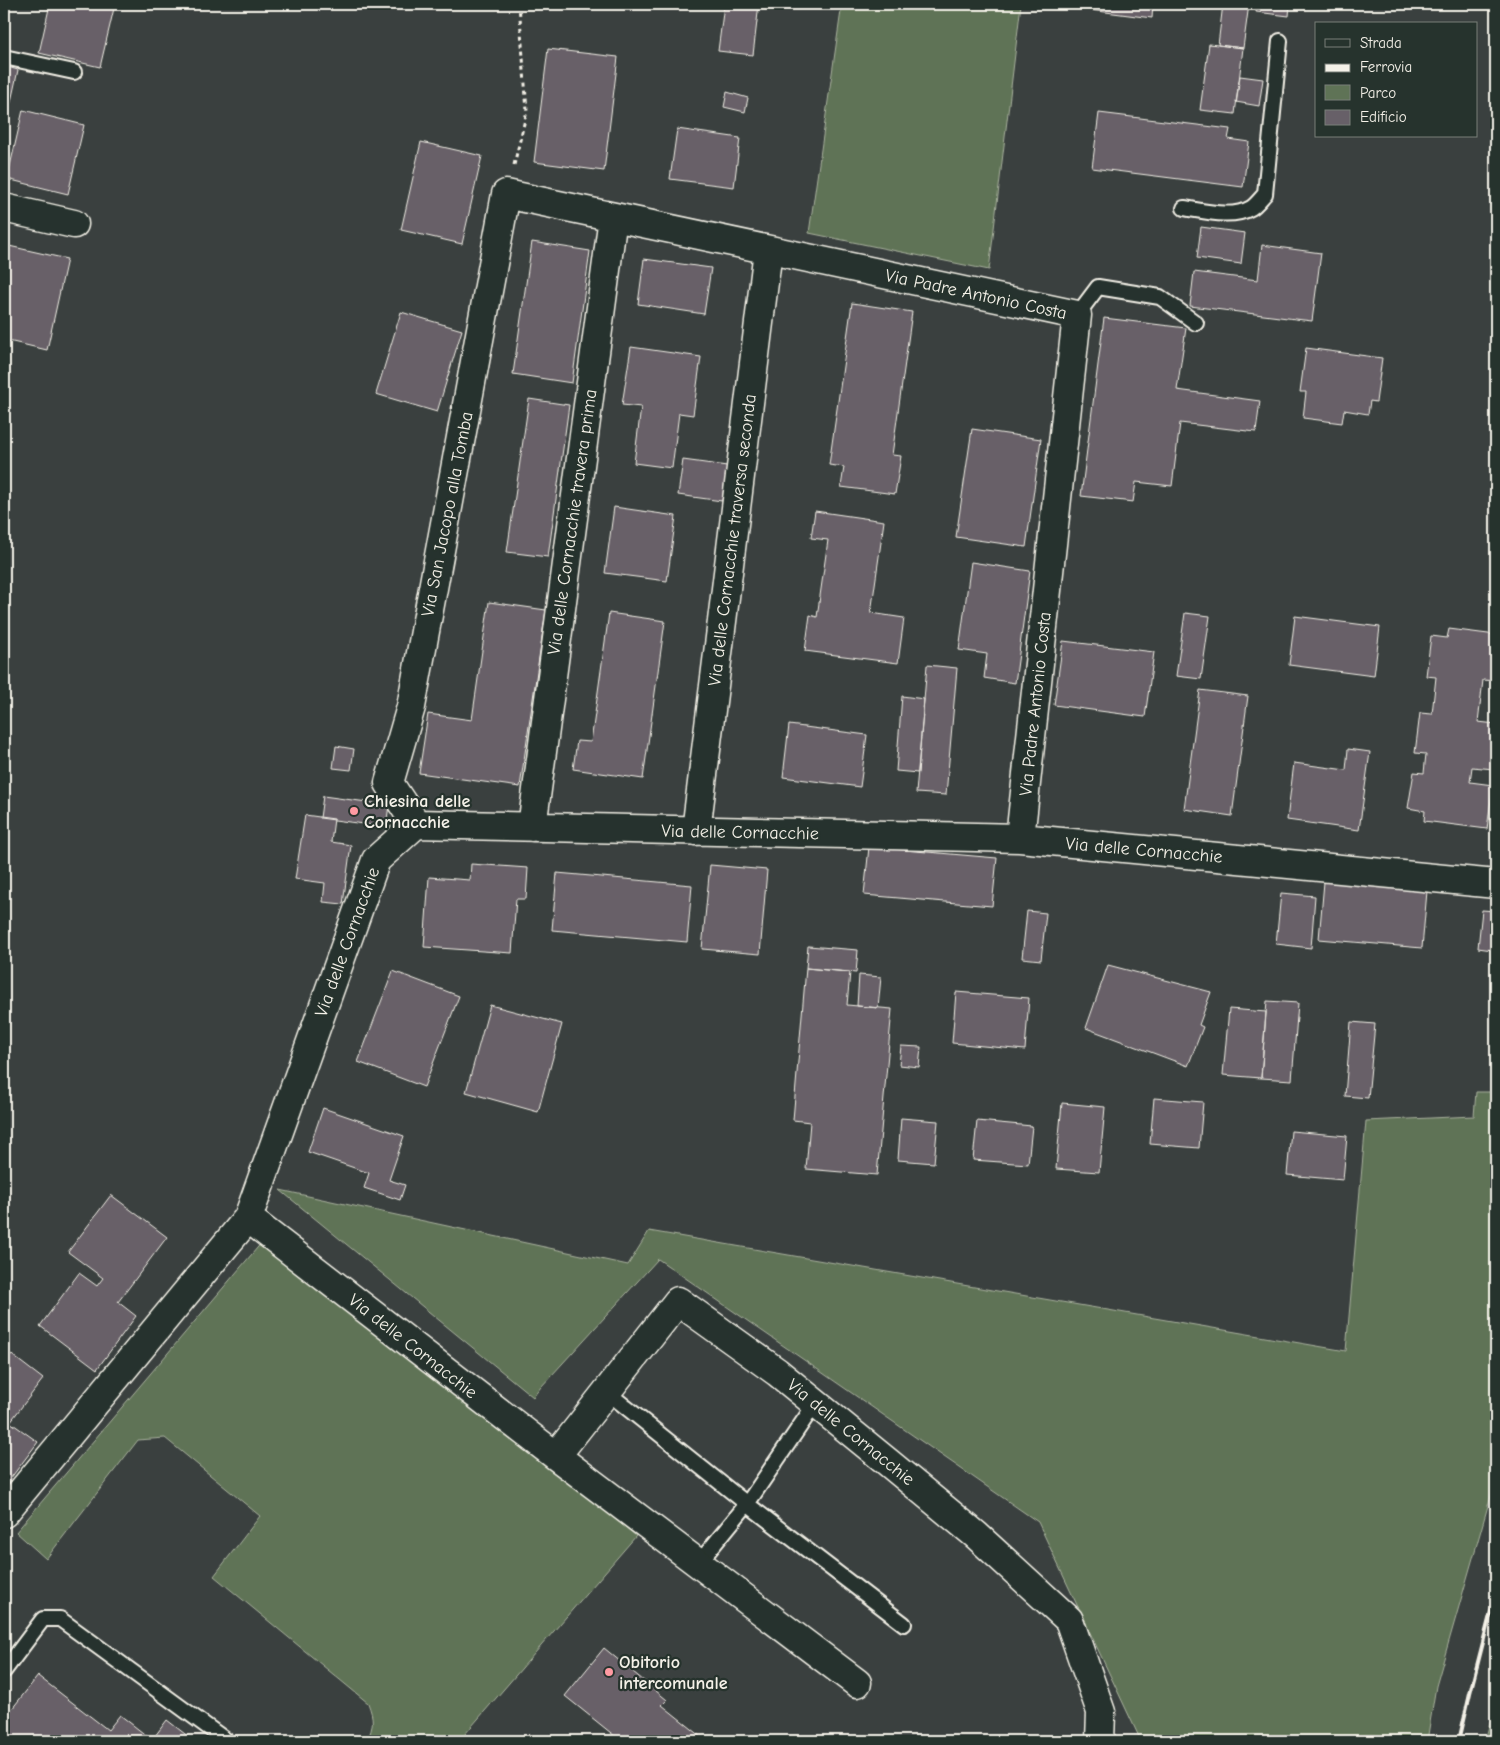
<svg xmlns="http://www.w3.org/2000/svg" width="1500" height="1745" viewBox="0 0 1500 1745" font-family="'Comic Neue',sans-serif">
  <style>
    .green { fill: #5f7356; stroke: #aab29f }
    .building { fill: #676068; stroke: #f4f1e8 }
    .lines { fill: none; stroke-linecap: round; stroke-linejoin: round }
    .service-casing { stroke: #f4f1e8; stroke-width: 18 }
    .minor-casing { stroke: #f4f1e8; stroke-width: 31 }
    .path { stroke: #f4f1e8; stroke-width: 3; stroke-dasharray: 4 4; stroke-linecap: butt }
    .service { stroke: #26332d; stroke-width: 14 }
    .minor { stroke: #26332d; stroke-width: 28 }
    .rail { stroke: #f4f1e8; stroke-width: 4 }
    .poi-dot { fill: #ff9aa2; stroke: #26332d; stroke-width: 2 }
    .labels { text-anchor: middle; stroke-width: 4.5; stroke-linejoin: round; paint-order: stroke }
    .street-label { font-size: 18px; fill: #f4f1e8; stroke: #26332d }
    .poi-label { font-size: 18px; font-weight: bold; fill: #f4f1e8; stroke: #26332d; text-anchor: start }
  </style>
  <rect width="100%" height="100%" fill="#3a403f"/>
  <filter id="ink" filterUnits="userSpaceOnUse"><feTurbulence type="fractalNoise" baseFrequency=".02" numOctaves="2"/><feDisplacementMap in="SourceGraphic" scale="10" xChannelSelector="R" yChannelSelector="G"/><feConvolveMatrix kernelMatrix="1 2 1 2 8 2 1 2 1" color-interpolation-filters="sRGB"/></filter>
  <g filter="url(#ink)">
    <path class="green" d="M842 4H1021L989 270 809 233Z
      M1476 1092H1496V1478L1436 1686 1427 1741H1141L1038 1522 658 1259 541 1387 533 1397 280 1190 628 1265 649 1231 1346 1351 1366 1121 1474 1116Z
      M263 1241 508 1431 636 1536 459 1741H367C374 1725 374 1719 368 1703L214 1576 260 1516 165 1438 138 1440 46 1559 16 1532Z
      M1496 1699V1741H1485Z"/>
    <path class="building" d="M50 4H115L100 67 39 53Z
      M714 4H759L753 55 718 51 724 5Z
      M1090 4H1153L1152 18 1090 10Z
      M1223 4H1249L1243 48 1218 45Z
      M1257 4H1290L1289 16 1256 12Z
      M1209 44 1243 48 1235 114 1200 110Z
      M548 49 618 57 604 171 534 162Z
      M4 66 18 70 10 106 4 105Z
      M1240 76 1263 79 1259 106 1236 102Z
      M727 92 748 98 745 112 724 107Z
      M23 110 84 125 68 194 7 179Z
      M1099 113 1230 129 1228 139 1249 142 1243 187 1092 168Z
      M677 129 740 138 734 187 670 179Z
      M421 142 482 156 462 244 401 230Z
      M1201 227 1245 233 1241 264 1197 258Z
      M532 242 590 251 572 383 513 374Z
      M1262 245 1321 253 1312 321 1190 306 1194 272 1258 280Z
      M9 246 67 259 47 350 4 340V272Z
      M644 259 711 268 704 314 638 304Z
      M852 303 912 312 892 455 901 456 895 494 841 487 844 467 829 465Z
      M401 312 462 330 437 412 376 394Z
      M1104 318 1186 328 1177 390 1260 401 1256 432 1180 423 1172 486 1136 482 1133 502 1081 496Z
      M631 347 701 357 693 415 679 413 672 468 634 463 641 407 622 405Z
      M1306 348 1382 358 1376 402 1370 401 1368 414 1344 410 1342 423 1303 418 1306 392H1300Z
      M529 399 569 405 548 557 507 552Z
      M972 429 1041 439 1026 547 956 537Z
      M683 460 727 466 722 501 678 495Z
      M614 507 676 516 667 581 605 573Z
      M815 511 884 521 871 613 904 618 898 663 805 651 810 615 817 617 828 540 811 538Z
      M971 562 1030 571 1015 683 984 678 987 654 959 650Z
      M489 602 546 610 520 787 419 773 428 714 472 720Z
      M609 613 665 621 643 779 573 769 577 741 591 742Z
      M1185 613 1210 616 1201 679 1176 676Z
      M1295 616 1380 627 1374 676 1289 665Z
      M1449 629 1496 635V681L1483 680 1478 722 1496 724V749L1494 769 1472 767 1470 782 1493 785 1487 829 1424 821 1425 811 1408 808 1414 772 1424 773 1426 754 1415 753 1420 713 1432 714 1436 677 1426 676 1431 636 1447 638Z
      M1063 641 1154 652 1145 717 1054 705Z
      M927 665 957 668 946 795 916 793Z
      M1200 690 1248 696 1232 816 1184 809Z
      M902 696 924 699 918 773 896 771Z
      M789 725 867 735 860 787 783 777Z
      M336 746 354 749 351 770 333 768Z
      M1348 749 1370 752 1359 830 1287 820 1294 763 1346 770Z
      M323 796 389 805 386 827 320 818Z
      M305 815 334 819 331 842 351 845 343 904 323 902 325 883 295 879Z
      M869 847 997 858 992 906 864 895Z
      M471 864 528 868 526 899H516L512 953 424 947 429 877 470 880Z
      M710 865 767 870 760 954 702 949Z
      M557 873 692 885 687 942 552 930Z
      M1324 882 1427 891 1422 948 1319 939Z
      M1281 893 1315 896 1311 948 1276 944Z
      M1496 905V951L1492 950Z
      M1482 910 1496 911 1492 950 1478 948Z
      M1027 911 1046 913 1041 960 1022 958Z
      M808 946 858 950 856 973 806 968Z
      M1108 965 1211 992 1199 1025 1203 1027 1188 1066 1086 1028Z
      M806 968 850 972 847 1005 892 1009 877 1175 806 1169 810 1122 793 1120Z
      M393 971 459 996 424 1087 358 1062Z
      M859 975 881 977 878 1008 857 1006Z
      M956 992 1029 998 1025 1050 952 1043Z
      M1267 1001 1298 1003 1292 1080 1261 1078Z
      M490 1005 562 1024 538 1112 466 1092Z
      M1229 1009 1266 1012 1261 1078 1223 1075Z
      M1351 1022 1375 1024 1368 1098 1345 1096Z
      M901 1046 921 1047 919 1067 899 1065Z
      M1154 1098 1203 1102 1199 1148 1150 1144Z
      M1062 1103 1105 1107 1099 1172 1056 1169Z
      M323 1108 404 1136 389 1180 405 1185 400 1200 364 1188 369 1173 308 1152Z
      M901 1118 938 1121 934 1163 898 1160Z
      M977 1121 1032 1126 1028 1164 973 1160Z
      M1291 1131 1347 1136 1343 1180 1287 1175Z
      M111 1195 167 1237 118 1302 136 1316 97 1369 40 1326 79 1273 97 1286 103 1278 68 1252Z
      M4 1349 43 1379 10 1422 38 1442 4 1487Z
      M604 1648 667 1700 662 1705 707 1741H621L565 1696Z
      M38 1676 108 1730 120 1715 152 1740 167 1720 194 1741H4V1719Z"/>
    <g class="lines">
      <defs>
        <path id="service" d="M4 57 74 72
          M1184 208C1204 211 1232 219 1251 208 1256 205 1261 198 1265 194L1280 41
          M1077 315 1098 287 1160 297 1196 323
          M607 1392 747 1504 904 1624
          M698 1564 747 1504 815 1404
          M4 1671 43 1619H60L227 1741"/>
        <path id="minor" d="M4 208 74 224
          M416 824 389 783 411 707 506 194 1077 315 1020 838
          M532 827 613 217
          M696 831 768 250
          M248 1218 556 1456 857 1683
          M556 1456 678 1301 777 1372 890 1464 976 1535 1069 1620 1101 1712 1100 1741
          M4 1513 248 1218 376 860 416 824 1020 838 1496 884"/>
      </defs>
      <use href="#service" class="service-casing"/>
      <use href="#minor" class="minor-casing"/>
      <path class="path" d="M514 165 527 111 519 4"/>
      <use href="#service" class="service"/>
      <use href="#minor" class="minor"/>
      <path class="rail" d="M1459 1741 1470 1693 1496 1592"/>
    </g>
  </g>
  <g class="poi-dot">
    <circle cx="354" cy="811" r="5"/>
    <circle cx="609" cy="1672" r="5"/>
  </g>
  <g class="labels">
    <g class="street-label">
      <text transform="translate(976 294) rotate(12)" y="6">Via Padre Antonio Costa</text>
      <text transform="translate(447 514) rotate(-79)" y="6">Via San Jacopo alla Tomba</text>
      <text transform="translate(572 522) rotate(-82)" y="6">Via delle Cornacchie travera prima</text>
      <text transform="translate(732 540) rotate(-83)" y="6">Via delle Cornacchie traversa seconda</text>
      <text transform="translate(1035 704) rotate(-84)" y="6">Via Padre Antonio Costa</text>
      <text transform="translate(740 832) rotate(1)" y="6">Via delle Cornacchie</text>
      <text transform="translate(1144 850) rotate(5)" y="6">Via delle Cornacchie</text>
      <text transform="translate(347 942) rotate(-70)" y="6">Via delle Cornacchie</text>
      <text transform="translate(413 1346) rotate(38)" y="6">Via delle Cornacchie</text>
      <text transform="translate(851 1432) rotate(39)" y="6">Via delle Cornacchie</text>
    </g>
    <g class="poi-label">
      <text x="364" y="807">Chiesina delle<tspan x="364" dy="21">Cornacchie</tspan></text>
      <text x="619" y="1668">Obitorio<tspan x="619" dy="21">intercomunale</tspan></text>
    </g>
  </g>
  <rect width="1500" height="1745" fill="none" stroke="#26332d" stroke-width="20"/>
  <rect x="10" y="10" width="1480" height="1725" fill="none" stroke="#f4f1e8" stroke-width="2" filter="url(#ink)"/>
  <rect x="1315" y="22" width="162" height="115" fill="#26332d" stroke="#787f78"/>
  <rect x="1325" y="39" width="25" height="8" fill="#26332d" stroke="#787f78"/>
  <text x="1360" y="48" font-size="15" fill="#f4f1e8">Strada</text>
  <rect x="1325" y="64" width="25" height="8" fill="#f4f1e8" stroke="#787f78"/>
  <text x="1360" y="72" font-size="15" fill="#f4f1e8">Ferrovia</text>
  <rect x="1325" y="85" width="25" height="15" fill="#5f7356" stroke="#787f78"/>
  <text x="1360" y="98" font-size="15" fill="#f4f1e8">Parco</text>
  <rect x="1325" y="110" width="25" height="15" fill="#676068" stroke="#787f78"/>
  <text x="1360" y="122" font-size="15" fill="#f4f1e8">Edificio</text>
</svg>
